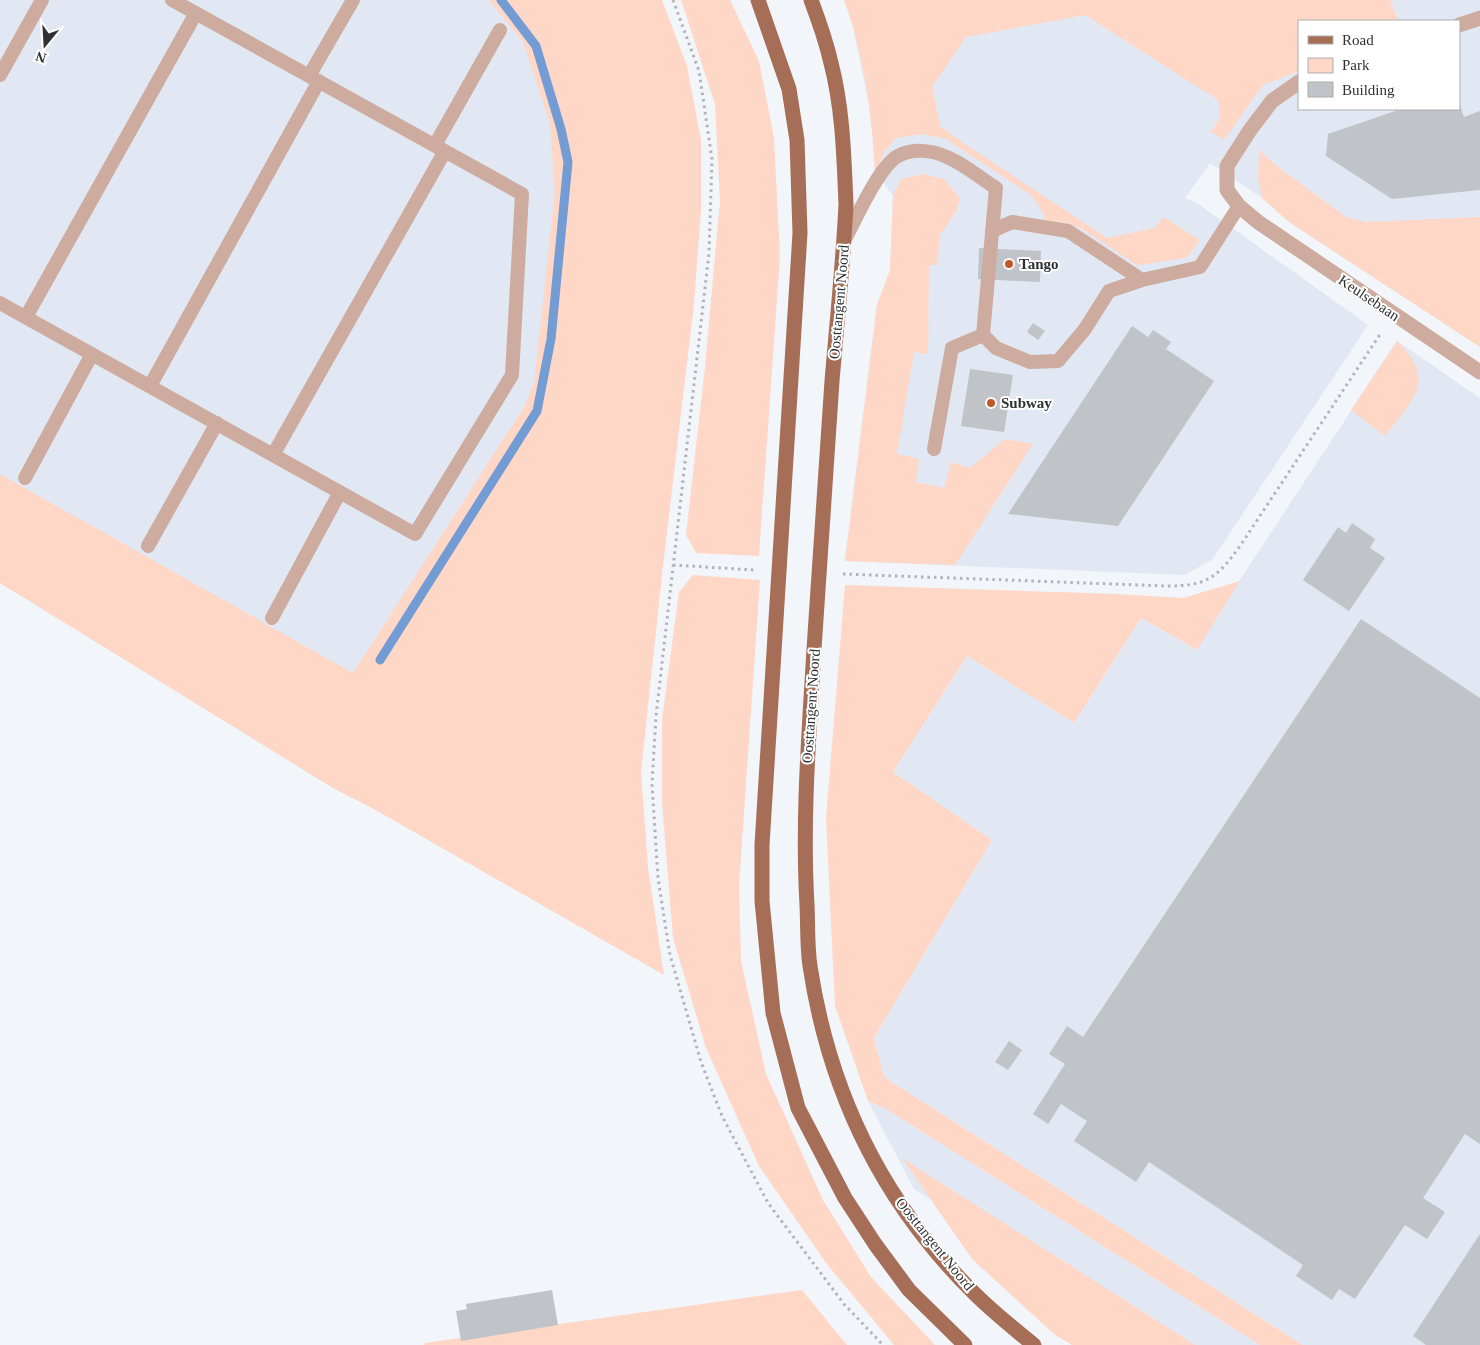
<svg xmlns="http://www.w3.org/2000/svg" width="1480" height="1345" viewBox="0 0 1480 1345" font-family="Georgia,serif">
  <style>
    .built { fill: #e1e8f3; fill-rule: evenodd }
    .green { fill: #fed7c7 }
    .lines { fill: none; stroke-linecap: round; stroke-linejoin: round }
    .stream { stroke: #749cd4; stroke-width: 9 }
    .building { fill: #c0c3c7 }
    .path { stroke: #b1b3b7; stroke-width: 3; stroke-dasharray: 2.5 4; stroke-linecap: butt }
    .service { stroke: #cdac9f; stroke-width: 14 }
    .minor { stroke: #cdac9f; stroke-width: 15 }
    .primary { stroke: #a76e57; stroke-width: 15 }
    .poi-dot { fill: #bf5929; stroke: #fff; stroke-width: 2 }
    .labels { text-anchor: middle; stroke-width: 4; stroke-linejoin: round; paint-order: stroke }
    .poi-label { font-size: 15px; font-weight: bold; fill: #303133; stroke: #fff; text-anchor: start }
    .street-label { font-size: 15px; fill: #303133; stroke: #fff }
  </style>
  <rect width="100%" height="100%" fill="#f2f5fa"/>
  <path class="built" d="M0 0H510L576 155 552 425 333 788 0 583Z
    M844 0H1480V347L1289 222 1262 198 1210 163 1185 198 1197 203 1368 325 1212 560 1184 575 845 561 877 305 890 270 893 196 875 172 872 120 852 22ZM1299 21H1459V109H1299Z
    M1397 341 1480 398V1345H1303L884 1077 874 1038 992 840 893 772 967 656 1074 723 1141 618 1196 650 1228 598Z
    M868 1101 886 1109 1260 1345H1163L914 1189Z"/>
  <path class="green" d="M489 0H662L687 66 701 140V209L694 304 663 566 641 772 648 867 664 975 372 808 333 788 0 583V474L353 673 524 407 534 383 555 192 550 123 523 42Z
    M681 0H730L759 61 774 138 780 256 759 556 696 553 686 535 705 367 720 201 715 104Z
    M844 0H1390L1399 21H1299V71L1263 85 1224 140 1211 132 1220 117 1218 100 1085 15 966 37 932 87 940 126 959 140 1107 238 1155 228 1163 217 1200 240 1186 258 1137 265 1079 227 1063 222 1047 224 1042 211 1031 195 946 139 923 134 896 138 885 151 875 172C872 115 864 54 844 0Z
    M1259 150 1281 169 1346 217 1366 222 1480 217V347L1289 222 1262 198 1258 177Z
    M922 174 944 179 960 198 956 212 940 235 937 265H929L928 354 914 352 897 454 919 459 916 482 944 488 951 462 970 468 1005 439 1033 444 955 565 845 561 877 305 890 270 893 196 901 179Z
    M1397 341C1438 381 1413 399 1385 436L1351 410Z
    M693 575 760 580 739 886 741 961 766 1074 823 1200 871 1277 935 1345H894L826 1263 759 1166 706 1048 673 938 662 802V719L679 592Z
    M1240 581 1197 650 1141 618 1074 723 967 656 893 772 992 840 874 1038 884 1077 1303 1345H1260L886 1109 868 1101 835 1006 826 818 845 585 1118 594 1183 598Z
    M902 1158 1195 1345H1072L1054 1334 972 1259Z
    M802 1290 847 1345H424L425 1343Z"/>
  <g class="lines">
    <path class="stream" d="M380 660 537 411 551 339 568 162 561 129 536 46 501 0"/>
  </g>
  <path class="building" d="M1459 103 1464 117 1480 111V190L1392 199 1326 156 1328 134 1401 109H1459Z
    M979 248 1041 251 1040 282 978 279Z
    M1033 323 1045 331 1038 340 1027 332Z
    M1132 326 1148 337 1153 330 1171 342 1166 349 1214 381 1118 526 1008 514Z
    M970 369 1013 375 1004 432 961 426Z
    M1352 523 1375 539 1370 548 1385 558 1349 611 1303 580 1338 527 1346 533Z
    M1361 619 1480 698V1144L1465 1134 1423 1198 1445 1212 1427 1239 1405 1225 1355 1299 1339 1289 1332 1300 1296 1276 1303 1265 1149 1162 1136 1182 1074 1141 1087 1121 1061 1104 1048 1124 1033 1114 1065 1064 1049 1054 1067 1026 1083 1037Z
    M1009 1041 1022 1050 1008 1070 995 1062Z
    M1480 1234V1345H1426L1413 1336Z
    M552 1290 558 1325 461 1341 456 1311 467 1309 466 1304Z"/>
  <g class="lines">
    <path class="path" d="M673 0 699 71 712 159 709 253 656 716 652 784 658 878 670 955 701 1062 722 1116 768 1203 844 1304 883 1345
      M673 565 754 570
      M843 574 1167 586C1207 586 1217 578 1240 546L1381 333"/>
    <path class="service" d="M0 75 42 0
      M309 76 353 0
      M435 145 500 30
      M992 231 1012 222 1068 231 1142 280
      M844 241C855 221 879 166 898 156 913 148 932 150 947 157 964 164 980 178 996 188L983 335 996 348 1030 362 1058 361 1085 329 1109 291 1142 280 1200 267 1239 206
      M0 303 415 534 512 375 522 194 172 0
      M26 317 196 13
      M150 386 319 81
      M934 449 952 348 983 335
      M273 455 445 151
      M25 478 92 354
      M148 546 217 423
      M272 618 340 492"/>
    <path class="minor" d="M1459 25 1480 18
      M1299 82 1272 101 1250 130 1227 166V190L1239 206 1258 222 1480 372"/>
    <path class="primary" d="M758 0 789 89 797 140 800 233 762 845V901L773 1013 798 1108 845 1198 875 1244 909 1290 965 1345
      M811 0C819 21 826 41 831 63 843 109 844 158 846 205 843 264 837 322 832 381 826 470 820 560 814 649 809 735 802 819 807 905 808 925 807 946 810 966 829 1092 883 1203 974 1293 993 1312 1013 1328 1034 1345"/>
  </g>
  <g class="poi-dot">
    <circle cx="1009" cy="264" r="5"/>
    <circle cx="991" cy="403" r="5"/>
  </g>
  <g class="labels">
    <g class="poi-label">
      <text x="1019" y="269">Tango</text>
      <text x="1001" y="408">Subway</text>
    </g>
    <g class="street-label">
      <text transform="translate(1369 298) rotate(34)" y="5">Keulsebaan</text>
      <text transform="translate(839 302) rotate(-85)" y="5">Oosttangent Noord</text>
      <text transform="translate(811 706) rotate(-86)" y="5">Oosttangent Noord</text>
      <text transform="translate(935 1244) rotate(51)" y="5">Oosttangent Noord</text>
    </g>
  </g>
  <rect x="1298" y="20" width="162" height="90" fill="#ffffff" stroke="#acadad"/>
  <rect x="1308" y="36" width="25" height="8" fill="#a76e57" stroke="#acadad"/>
  <text x="1342" y="45" font-size="15" fill="#303133">Road</text>
  <rect x="1308" y="58" width="25" height="15" fill="#fed7c7" stroke="#acadad"/>
  <text x="1342" y="70" font-size="15" fill="#303133">Park</text>
  <rect x="1308" y="82" width="25" height="15" fill="#c0c3c7" stroke="#acadad"/>
  <text x="1342" y="95" font-size="15" fill="#303133">Building</text>
  <g transform="translate(45 45) rotate(198)" stroke="#ffffff" stroke-width="4" paint-order="stroke">
  <path d="M0-4L9 19L0 12L-9 19Z" fill="#303133"/>
  <text y="-8" font-size="14" font-weight="bold" text-anchor="middle" fill="#303133">N</text>
  </g>
</svg>
